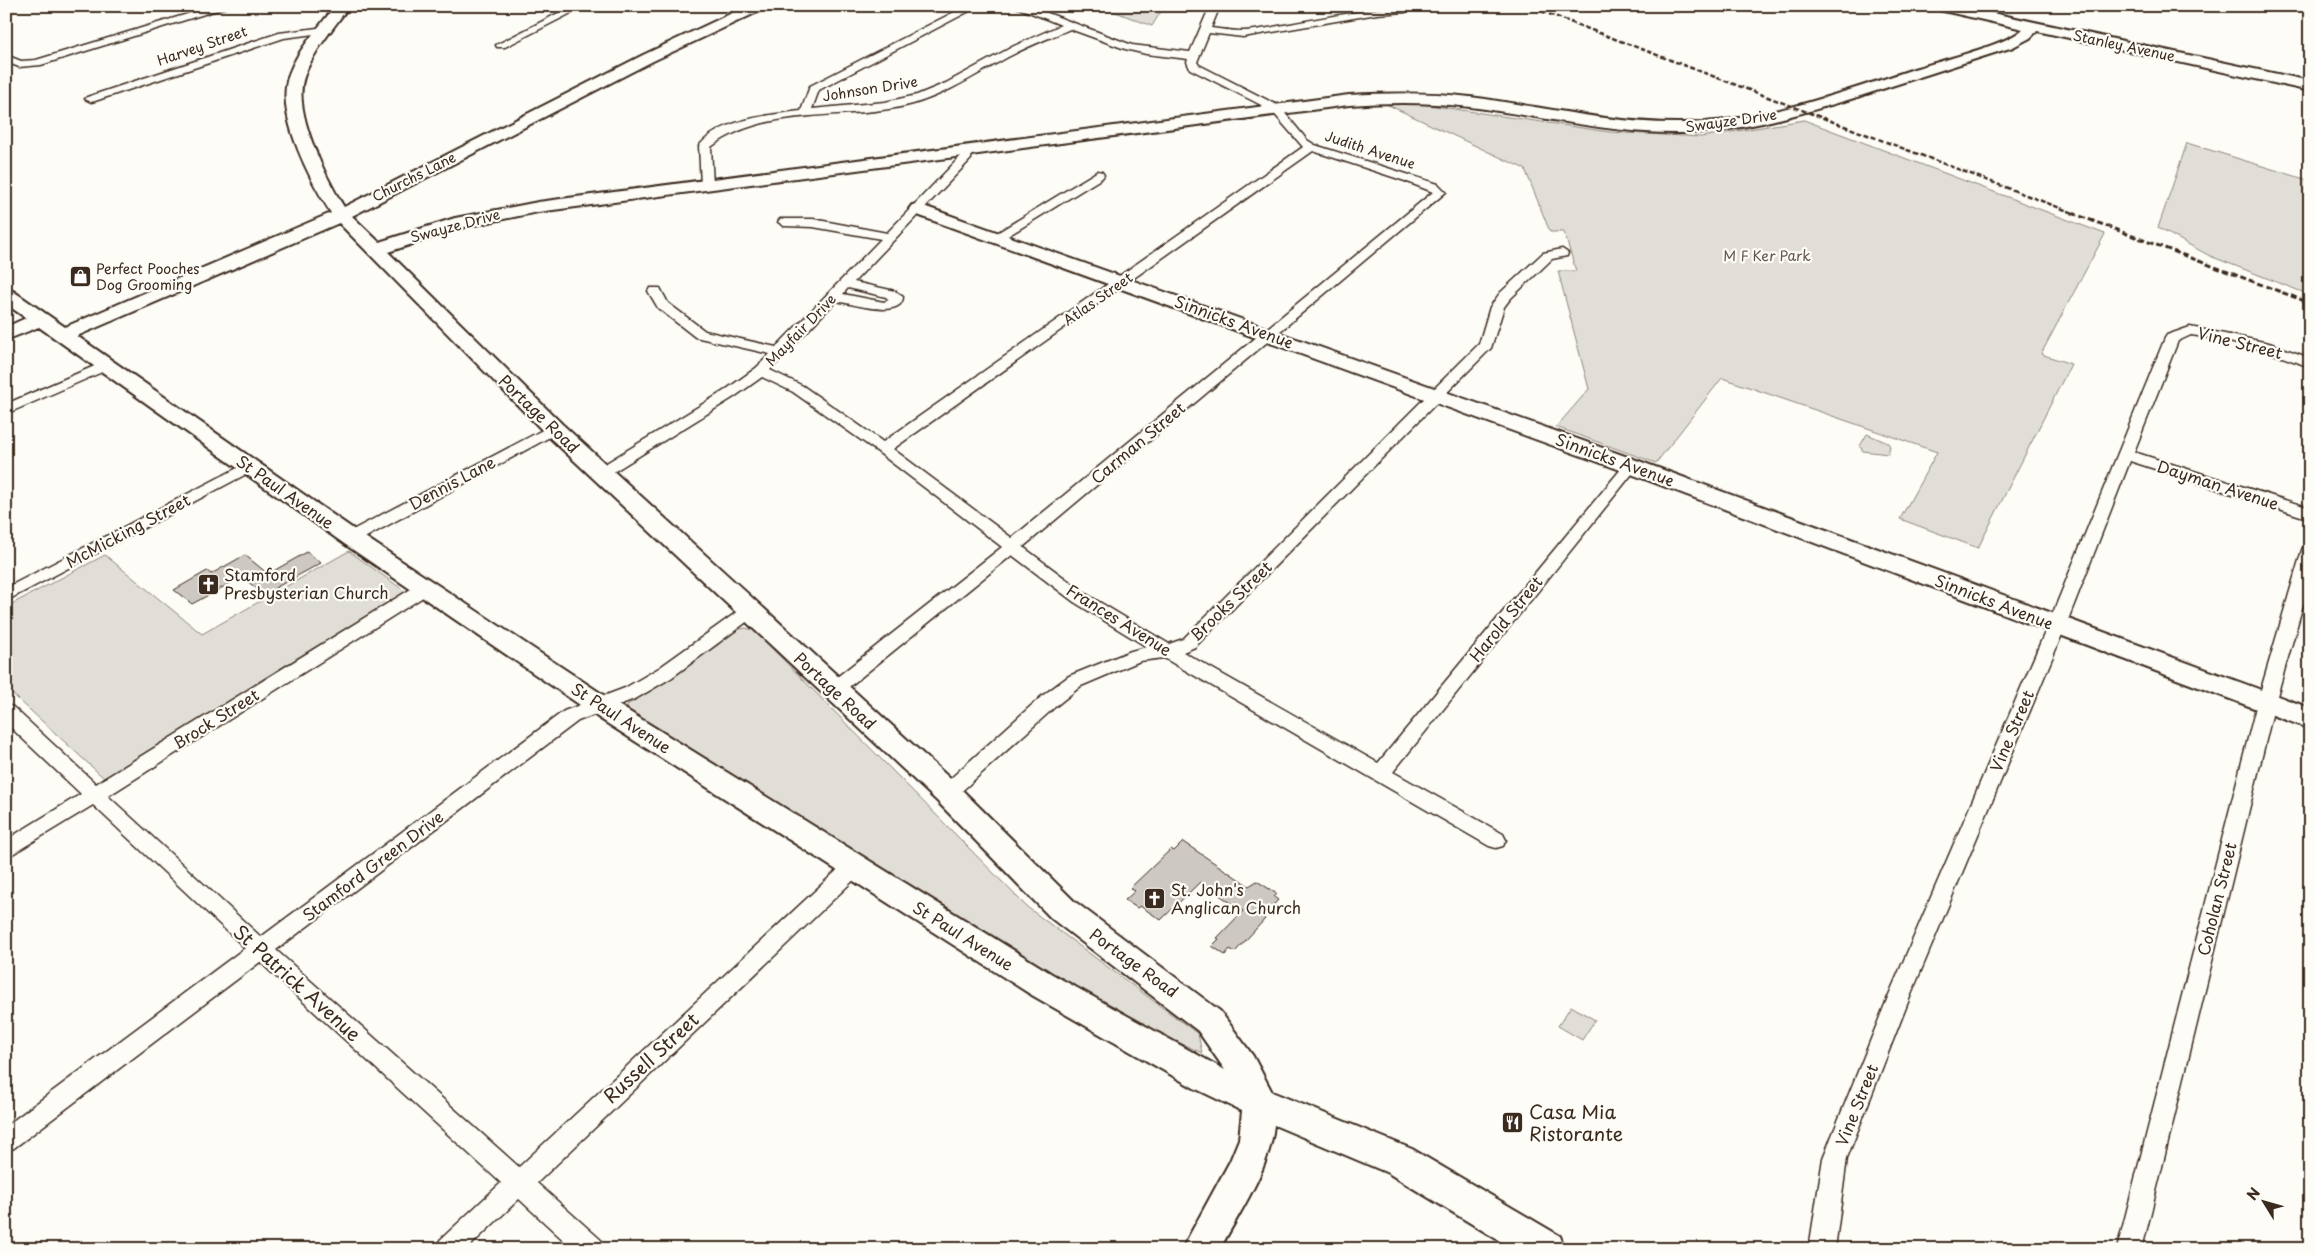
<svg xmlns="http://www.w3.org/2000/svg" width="2316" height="1255" viewBox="0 0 2316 1255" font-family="'Playpen Sans',sans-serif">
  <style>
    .green { fill: #e1ded7; stroke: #8e847a }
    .building { fill: #cdc8c2; stroke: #3b2a1e }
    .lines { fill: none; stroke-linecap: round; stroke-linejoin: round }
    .street-casing { stroke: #3b2a1e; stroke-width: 3 }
    .secondary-casing { stroke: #3b2a1e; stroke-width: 4 }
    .street { fill: #fdfcf7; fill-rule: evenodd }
    .secondary { fill: #fdfcf7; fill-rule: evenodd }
    .rail-far1 { stroke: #3b2a1e; stroke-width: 2.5; stroke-dasharray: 5 2.5; stroke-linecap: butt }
    .rail { stroke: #3b2a1e; stroke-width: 3; stroke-dasharray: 6 3; stroke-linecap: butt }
    .labels { text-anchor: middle; stroke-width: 4.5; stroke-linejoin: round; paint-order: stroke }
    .far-street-label { font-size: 14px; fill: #3b2a1e; stroke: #fdfcf7 }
    .far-park-label { font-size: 14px; fill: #64574c; stroke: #fdfcf7 }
    .far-poi-label { font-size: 14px; fill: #3b2a1e; stroke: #fdfcf7; text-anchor: start }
    .street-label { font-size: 16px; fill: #3b2a1e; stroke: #fdfcf7 }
    .poi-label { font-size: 16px; fill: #3b2a1e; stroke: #fdfcf7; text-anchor: start }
    .near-street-label { font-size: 19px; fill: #3b2a1e; stroke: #fdfcf7 }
    .near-poi-label { font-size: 19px; fill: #3b2a1e; stroke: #fdfcf7; text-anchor: start }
  </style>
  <rect width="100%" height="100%" fill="#fdfcf7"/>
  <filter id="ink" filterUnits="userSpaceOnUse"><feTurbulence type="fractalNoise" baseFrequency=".02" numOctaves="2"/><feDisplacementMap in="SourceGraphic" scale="10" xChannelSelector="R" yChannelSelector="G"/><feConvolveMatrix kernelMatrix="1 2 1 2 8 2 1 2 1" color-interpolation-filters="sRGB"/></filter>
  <g filter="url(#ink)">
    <path class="green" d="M1100 6H1203L1201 10 1163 8 1152 26Z
      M1386 104H1421L1609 132 1701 137 1804 120 2105 234 2041 354 2071 364 1978 548 1900 519 1937 452 1722 378 1656 463 1556 427 1589 389 1558 271H1576L1564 232H1550L1525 169Z
      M2187 143 2308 180 2310 295 2210 256 2158 228Z
      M1867 434 1888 443 1890 446 1888 454 1863 451 1860 446Z
      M349 551 406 592 104 778 6 688V607L105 555 202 634Z
      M745 628 754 630 1027 907 1198 1034 1202 1053 1087 1000 628 712 627 705 664 683 719 644 732 631Z
      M1571 1006 1595 1020 1582 1040 1558 1026Z"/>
    <path class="building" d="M307 552 321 563 275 588 278 590 266 596 242 577 192 604 174 590 207 571 211 574 245 555 268 574Z
      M1183 842 1249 886 1257 881 1277 894 1274 897 1278 900 1262 917 1265 919 1235 952 1230 949 1225 955 1212 946 1219 939 1217 938 1243 911 1200 882 1161 920 1140 906 1137 908 1125 900 1135 891 1130 888 1171 849 1174 851Z"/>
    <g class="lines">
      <defs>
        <path id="street" d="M6 6H18L6 12Z
          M214 6H230L41 65 19 67 6 62V55L21 61 36 60Z
          M572 6H585L505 47H497L496 45Z
          M966 6H979L819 90 812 109 885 102 917 95 946 83 1014 46 1061 25 1014 6H1029L1132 45 1190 52 1210 6H1220L1211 28C1221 29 1232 31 1242 31 1269 31 1396 0 1410 9L1405 12 1377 14 1243 37 1209 33 1197 62 1199 65 1279 106 1307 140 1315 145 1438 184 1446 192 1023 547 1086 594 1169 644 1183 639 1479 344 1490 307 1500 293 1543 253 1562 249 1568 253 1567 256 1552 259 1510 299 1504 307 1491 348 1195 647 1183 652 1378 763 1626 463H1636L1639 466 1636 469 1393 772 1503 834 1506 840 1503 846 1496 848 1489 846 1164 658 1140 661 1081 686 1056 706 954 798 947 801 940 798 937 793 940 788 1042 696 1069 676 1131 651 1147 647 1074 602 1012 555 839 695 833 697 827 695 824 690 827 685 1002 547 878 452 793 392 762 377 734 397 607 476H595L593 473 595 470 724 391 756 368 770 354 695 337 658 308 648 291 650 288H660L668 303 705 331 776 347 881 239 813 227 784 226 778 222 780 219H813L887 233 961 156 962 148 966 146 972 150 971 159 854 282 895 291 903 297C902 320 850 303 836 301L770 370 803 386 883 442 1303 147 1271 110 1190 69 1187 62 1188 59 1146 54 1125 49 1070 29C1050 38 1028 46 1008 57 977 74 947 94 913 104 847 122 768 104 711 147L713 185 707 189 701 185 699 146C721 119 769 115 801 111L810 86ZM1313 151 1405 181 1433 192 1012 538 893 449ZM848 288 886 297 889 300 884 302 843 294Z
          M325 27 329 28V32L284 38 95 101 91 102 85 99 87 97 279 33Z
          M1098 171 1102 172 1104 175 1102 178 1003 239 998 240 992 236Z
          M2190 327 2269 343 2310 358V367L2260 349 2211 338 2191 335 2178 341 2134 452 2310 508V519L2130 461 2066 625 1910 997 1847 1158 1835 1249H1809L1823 1158 1888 997 2048 625 2165 338 2167 335Z
          M104 362 111 366 109 369 6 414V404Z
          M554 424 559 426 562 429 559 432 357 542H345L343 538 345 534Z
          M249 462 254 464 257 467 254 470 6 601V588Z
          M2310 545V580L2275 703 2142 1249H2117L2257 703 2302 550 2304 546Z
          M425 582 431 584 434 588 431 592 108 796 261 937 564 711 625 688 659 668 744 607 750 605 756 607 759 611 756 615 671 678 637 698 578 721 276 950 519 1167 847 861 854 859 861 861 864 867 861 873 537 1183 601 1240 604 1249H573L519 1199 467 1249H437L440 1240 501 1183 260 962 14 1148 6 1151V1126L245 948 93 805 6 858V840L81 794 6 723V705L13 707 96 784 419 584Z"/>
        <path id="secondary" d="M335 6H349C333 29 313 51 304 77 292 111 326 178 344 207L643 55 747 6H766L764 9 653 61 352 216 379 242 455 218 538 202 1349 95C1389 93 1430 92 1470 97 1541 106 1611 124 1683 123 1762 122 1840 93 1914 69 1939 61 2007 45 2023 29L1939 10 1932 6H1960L2310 81V91L2037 31 2030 38 2013 47C1959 64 1905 82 1851 99 1796 115 1741 132 1684 133 1612 134 1541 116 1470 107 1430 102 1389 102 1349 105L538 212 465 227 388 252 562 424 957 785 1074 901 1220 1011 1253 1056 1272 1092 1412 1149 1560 1236 1565 1249H1513L1388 1173 1274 1125C1270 1169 1240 1211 1220 1249H1182L1230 1161 1239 1139 1242 1111 1194 1088 1030 994 602 720 343 543 39 327 6 340V327L26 318 6 304V289L13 291 65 327 331 213C311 182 278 119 287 81 294 53 318 29 335 6ZM339 223 546 434 937 801 1052 919 1198 1031 1225 1070 1052 974 620 706 359 533 77 336Z
          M918 204 1639 461 2310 708V729L1623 471 912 213 909 209 912 205Z"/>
      </defs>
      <use href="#street" class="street-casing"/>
      <use href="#secondary" class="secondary-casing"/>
      <use href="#street" class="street"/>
      <use href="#secondary" class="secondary"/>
      <path class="rail-far1" d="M1528 6 2076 214"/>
      <path class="rail" d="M2072 213 2310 303"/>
    </g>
  </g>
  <defs>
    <symbol id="shop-square" viewBox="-11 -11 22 22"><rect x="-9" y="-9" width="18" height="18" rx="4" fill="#3b2a1e" stroke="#fdfcf7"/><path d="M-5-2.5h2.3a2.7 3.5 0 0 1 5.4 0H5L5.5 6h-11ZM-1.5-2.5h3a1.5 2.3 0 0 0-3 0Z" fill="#fff"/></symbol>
    <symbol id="church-square" viewBox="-11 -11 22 22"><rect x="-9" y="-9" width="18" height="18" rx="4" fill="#3b2a1e" stroke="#fdfcf7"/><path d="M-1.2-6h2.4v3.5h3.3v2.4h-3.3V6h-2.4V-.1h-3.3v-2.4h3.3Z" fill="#fff"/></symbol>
    <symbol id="restaurant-square" viewBox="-11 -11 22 22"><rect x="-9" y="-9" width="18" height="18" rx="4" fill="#3b2a1e" stroke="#fdfcf7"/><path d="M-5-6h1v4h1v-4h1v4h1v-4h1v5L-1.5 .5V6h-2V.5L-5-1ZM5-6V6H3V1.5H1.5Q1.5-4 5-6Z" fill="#fff"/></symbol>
  </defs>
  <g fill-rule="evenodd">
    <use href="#shop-square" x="68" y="264" width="25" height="25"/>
    <use href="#church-square" x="196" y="572" width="25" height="25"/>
    <use href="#church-square" x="1142" y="886" width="25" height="25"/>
    <use href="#restaurant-square" x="1500" y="1110" width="25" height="25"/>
  </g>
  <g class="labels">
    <g class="far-street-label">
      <text transform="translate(202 46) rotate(-19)" y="5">Harvey Street</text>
      <text transform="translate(2124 46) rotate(12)" y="5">Stanley Avenue</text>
      <text transform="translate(870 89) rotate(-9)" y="5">Johnson Drive</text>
      <text transform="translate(1731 121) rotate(-8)" y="5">Swayze Drive</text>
      <text transform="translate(1370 150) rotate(18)" y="5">Judith Avenue</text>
      <text transform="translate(414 177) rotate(-27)" y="5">Churchs Lane</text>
      <text transform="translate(455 226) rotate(-15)" y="5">Swayze Drive</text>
      <text transform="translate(1098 299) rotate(-35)" y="5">Atlas Street</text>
      <text transform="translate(801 330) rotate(-46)" y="5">Mayfair Drive</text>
    </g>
    <g class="far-park-label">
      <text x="1767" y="261">M F Ker Park</text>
    </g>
    <g class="far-poi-label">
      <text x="96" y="274">Perfect Pooches<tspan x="96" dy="16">Dog Grooming</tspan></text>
    </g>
    <g class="street-label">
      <text transform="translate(1234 322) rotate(20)" y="6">Sinnicks Avenue</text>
      <text transform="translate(2240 343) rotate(14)" y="6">Vine Street</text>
      <text transform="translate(539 414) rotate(44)" y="6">Portage Road</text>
      <text transform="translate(1138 443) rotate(-40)" y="6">Carman Street</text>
      <text transform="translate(1615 460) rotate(20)" y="6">Sinnicks Avenue</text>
      <text transform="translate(452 483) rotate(-28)" y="6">Dennis Lane</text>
      <text transform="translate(2218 485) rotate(18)" y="6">Dayman Avenue</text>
      <text transform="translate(285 492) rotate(35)" y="6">St Paul Avenue</text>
      <text transform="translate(128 531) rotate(-28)" y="6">McMicking Street</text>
      <text transform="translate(1231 601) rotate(-44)" y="6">Brooks Street</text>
      <text transform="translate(1994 602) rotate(21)" y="6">Sinnicks Avenue</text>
      <text transform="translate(1506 619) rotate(-51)" y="6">Harold Street</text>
      <text transform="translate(1119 620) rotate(32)" y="6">Frances Avenue</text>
      <text transform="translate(835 691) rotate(43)" y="6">Portage Road</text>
      <text transform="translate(621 718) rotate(33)" y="6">St Paul Avenue</text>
      <text transform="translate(216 719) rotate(-32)" y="6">Brock Street</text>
      <text transform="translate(2012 731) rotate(-67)" y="6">Vine Street</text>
      <text transform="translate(373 866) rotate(-37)" y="6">Stamford Green Drive</text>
      <text transform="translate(2217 899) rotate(-76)" y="6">Coholan Street</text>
      <text transform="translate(963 936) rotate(32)" y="6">St Paul Avenue</text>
      <text transform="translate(1134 963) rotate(36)" y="6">Portage Road</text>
      <text transform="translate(1857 1105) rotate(-68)" y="6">Vine Street</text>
    </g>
    <g class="poi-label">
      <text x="224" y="581">Stamford<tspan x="224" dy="18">Presbysterian Church</tspan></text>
      <text x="1171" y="896">St. John's<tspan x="1171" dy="18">Anglican Church</tspan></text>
    </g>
    <g class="near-street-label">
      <text transform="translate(297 983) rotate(42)" y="7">St Patrick Avenue</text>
      <text transform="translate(651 1058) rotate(-43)" y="7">Russell Street</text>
    </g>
    <g class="near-poi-label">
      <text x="1529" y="1119">Casa Mia<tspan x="1529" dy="22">Ristorante</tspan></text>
    </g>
  </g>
  <rect width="2316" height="1255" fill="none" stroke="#fdfcf7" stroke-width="25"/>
  <rect x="12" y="12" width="2291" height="1230" fill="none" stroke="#3b2a1e" stroke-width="2" filter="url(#ink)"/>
  <g transform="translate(2264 1202) rotate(307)" stroke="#fdfcf7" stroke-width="4" paint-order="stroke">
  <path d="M0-4L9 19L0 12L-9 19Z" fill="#3b2a1e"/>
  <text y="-8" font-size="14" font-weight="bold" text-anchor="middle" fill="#3b2a1e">N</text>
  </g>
</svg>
